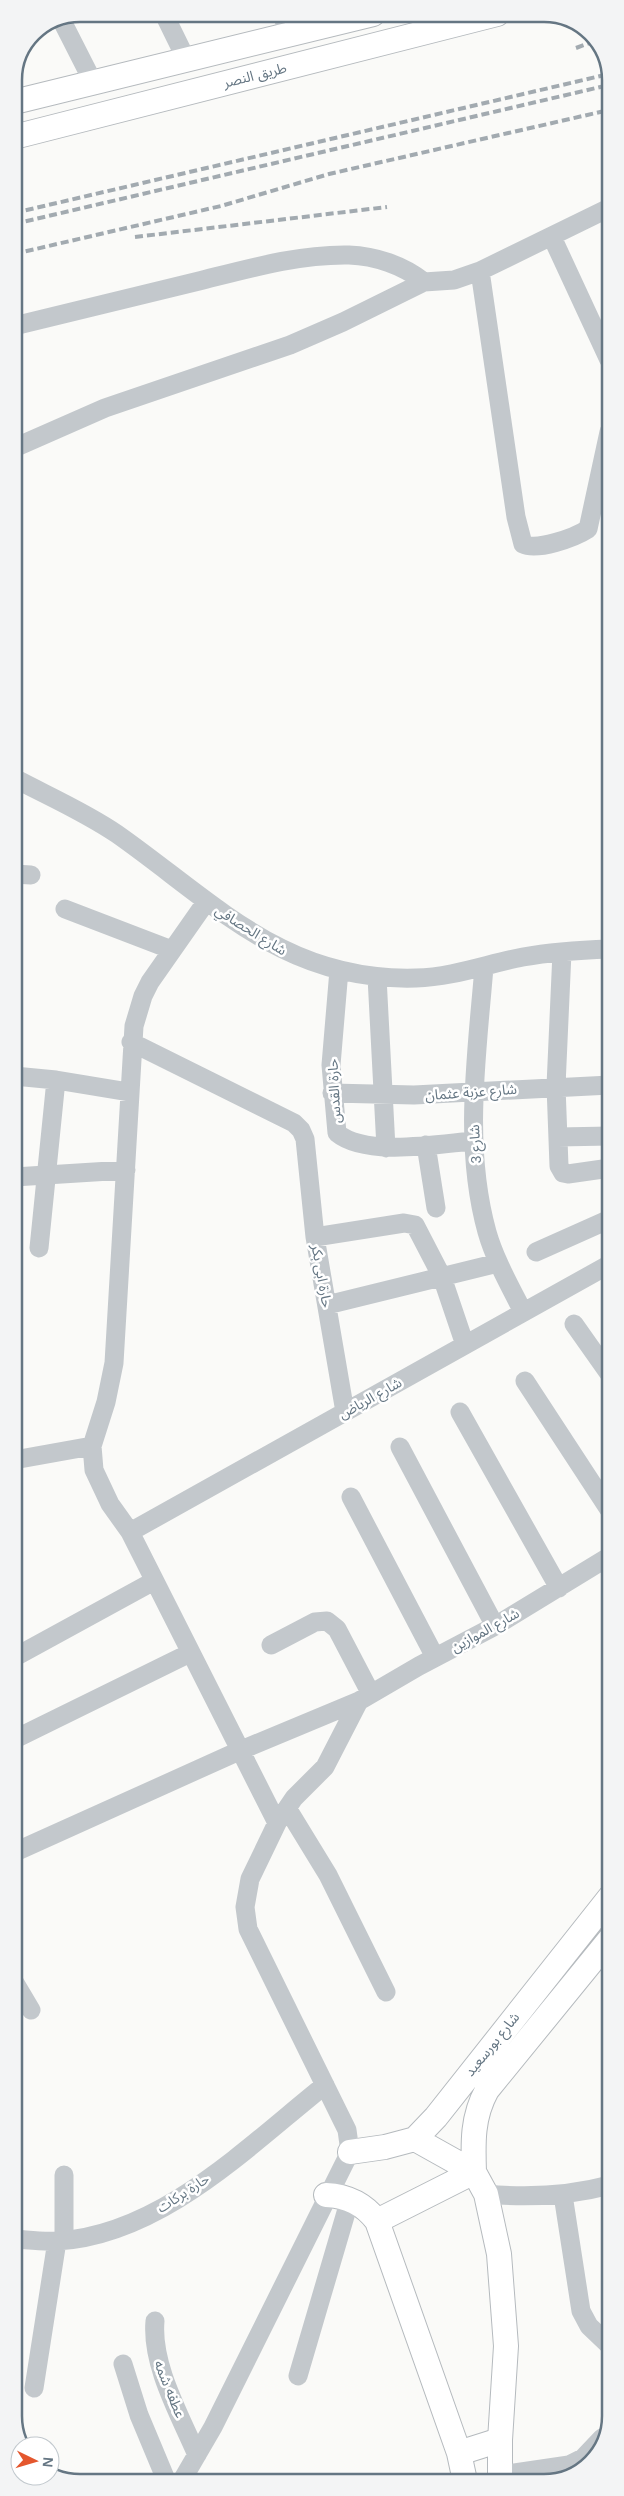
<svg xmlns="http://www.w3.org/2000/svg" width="624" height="2496" viewBox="0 0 624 2496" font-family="Helvetica,'Noto Sans Arabic',sans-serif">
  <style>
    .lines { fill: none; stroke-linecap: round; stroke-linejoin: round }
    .major-casing { stroke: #b5babe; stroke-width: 26 }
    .minor { stroke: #c3c8cc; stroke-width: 19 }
    .major { stroke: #fff; stroke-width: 24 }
    .rail { stroke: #a2aab0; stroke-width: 4; stroke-dasharray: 8 4; stroke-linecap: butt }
    .labels { text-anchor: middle; stroke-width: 5; stroke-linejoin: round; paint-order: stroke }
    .street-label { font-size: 14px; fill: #657683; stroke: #fff }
    .rim { fill: none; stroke: #657683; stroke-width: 2.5 }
  </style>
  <rect width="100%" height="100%" fill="#fafaf8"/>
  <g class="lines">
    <defs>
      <path id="major" d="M14 102 373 14
        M14 137 497 14
        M415 2139 474 2172 486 2194 499 2254 506 2346 500 2440V2481
        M350 2152 385 2147 415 2139 436 2117 610 1897
        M474 2172C473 2143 472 2117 487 2090L610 1939
        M326 2195C348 2196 364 2204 377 2221L459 2453 465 2481
        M377 2221 474 2172
        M459 2453 500 2440"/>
    </defs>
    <use href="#major" class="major-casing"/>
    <path class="minor" d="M164 14 186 59
      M281 14 291 34
      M300 14 308 30
      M62 21 93 82
      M552 237 609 360
      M480 271 516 517 523 544C537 551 574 538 588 529L609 432
      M14 326C76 311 137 296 199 281 247 269 299 254 349 255 375 256 403 265 424 282
      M14 448 105 408 290 345 343 322 424 282 454 280 480 271 609 208
      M14 778C48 796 85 812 117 834 215 903 285 982 416 978 453 977 487 964 523 957 551 952 581 950 609 949
      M14 874 31 875
      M206 902 150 982 143 996 134 1026 114 1363 106 1402 92 1446 94 1470 110 1504 130 1532 277 1823
      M65 909 172 950
      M562 952 556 1086 559 1166 563 1173 568 1174 610 1168
      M484 967C477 1054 463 1146 487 1232 495 1260 510 1286 523 1312
      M339 970 331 1065 337 1133C366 1157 438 1144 473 1141
      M377 977 386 1148
      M131 1042 294 1123 301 1130 305 1139 315 1237 345 1412
      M14 1076 56 1080 129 1092
      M332 1093 414 1095 610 1085
      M558 1137 610 1136
      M426 1145 436 1208
      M14 1177 126 1170
      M315 1237 404 1223 415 1225 442 1277 465 1345
      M39 1248 56 1080
      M536 1252 610 1219
      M327 1305 498 1263
      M574 1324 610 1375
      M525 1381 610 1511
      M460 1412 559 1588
      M400 1447 495 1626
      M14 1460 92 1446
      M351 1497 435 1657
      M130 1532 610 1264
      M271 1645 315 1622 327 1621 337 1629 371 1694
      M15 1657 154 1581
      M15 1739 190 1653
      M287 1808 328 1875 386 1992
      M15 1852 239 1751 359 1701 419 1666 495 1626 610 1556
      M15 1983 31 2010
      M64 2175V2240
      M486 2194C529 2198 569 2196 610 2185
      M563 2195 581 2311 589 2326 610 2346
      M15 2239C29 2240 43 2242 57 2241 161 2235 247 2147 325 2085
      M155 2321C151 2365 180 2415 197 2455
      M123 2364 139 2415 167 2482
      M298 2376 350 2199
      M34 2388 57 2241
      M500 2475 569 2465 583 2458 602 2438
      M181 2482 213 2427 350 2152 347 2130 248 1929 245 1907 250 1879 277 1823 294 1798 325 1767 359 1701"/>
    <use href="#major" class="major"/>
    <path class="rail" d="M576 48 595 41
      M14 213 609 74
      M14 224 609 85
      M135 237 387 207
      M14 254 221 206 329 174 609 110"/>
  </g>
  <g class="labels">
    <g class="street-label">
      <text transform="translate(255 75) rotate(-14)" y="5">طريق النصر</text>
      <text transform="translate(251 930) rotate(32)" y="5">شارع الحصافي</text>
      <text transform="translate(334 1091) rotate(-93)" y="5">حارة القدس</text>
      <text transform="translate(471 1092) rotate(-4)" y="5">شارع عزبة عثمان</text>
      <text transform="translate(475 1144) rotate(-93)" y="5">شارع 3</text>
      <text transform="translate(322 1276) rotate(80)" y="5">حارة ابى بكر</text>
      <text transform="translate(370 1398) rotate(-29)" y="5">شارع الرياض</text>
      <text transform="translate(485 1630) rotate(-29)" y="5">شارع الموازين</text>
      <text transform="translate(492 2044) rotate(-51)" y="5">شارع بورسعيد</text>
      <text transform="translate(183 2193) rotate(-33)" y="5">حارة بركات</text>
      <text transform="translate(170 2389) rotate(68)" y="5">عطفه شمه</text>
    </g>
  </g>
  <path d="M0 0H624V2496H0ZM80 22H544A58 58 0 0 1 602 80V2416A58 58 0 0 1 544 2474H80A58 58 0 0 1 22 2416V80A58 58 0 0 1 80 22Z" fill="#f3f4f5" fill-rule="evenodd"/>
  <path class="rim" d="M80 22H544A58 58 0 0 1 602 80V2416A58 58 0 0 1 544 2474H80A58 58 0 0 1 22 2416V80A58 58 0 0 1 80 22Z"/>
  <g transform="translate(35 2461) rotate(95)"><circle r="24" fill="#ffffff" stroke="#c1c8cd"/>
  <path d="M0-4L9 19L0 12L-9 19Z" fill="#e4572e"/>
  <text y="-8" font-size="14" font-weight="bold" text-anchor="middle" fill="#657683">N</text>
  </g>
</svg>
